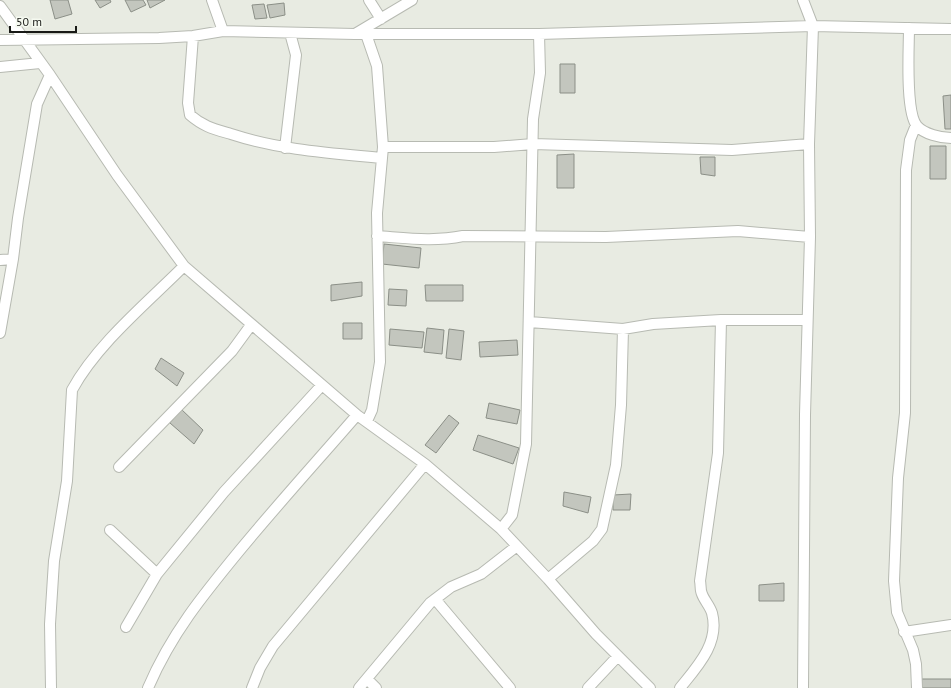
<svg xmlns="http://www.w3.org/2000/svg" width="951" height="688" viewBox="0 0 951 688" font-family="'PT Sans',sans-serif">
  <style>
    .building { fill: #c3c6be; stroke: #8b8f87 }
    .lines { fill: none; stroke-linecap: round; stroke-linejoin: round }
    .street-casing { stroke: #b7bab2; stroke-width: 12 }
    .street { stroke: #fff; stroke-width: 10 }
  </style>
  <rect width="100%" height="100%" fill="#e8ebe2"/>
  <path class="building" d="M50 0H68L72 14 55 19Z
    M95 0H110L111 2 100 8Z
    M125 0H143L146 5 131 12Z
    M147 0H165L150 8Z
    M284 3 285 15 270 18 267 5Z
    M264 4 267 18 255 19 252 5Z
    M560 64H575V93H560Z
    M951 95V129H945L943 96Z
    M930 146H946V179H930Z
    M574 154V188H557V155Z
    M700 157H715V176L701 174Z
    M384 244 421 248 419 268 382 264Z
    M362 282V296L331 301V285Z
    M425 285H463V301H426Z
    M389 289 407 290 406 306 388 305Z
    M343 323H362V339H343Z
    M427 328 444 330 442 354 424 352Z
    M390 329 424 332 422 348 389 345Z
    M449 329 464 331 461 360 446 358Z
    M517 340 518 355 480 357 479 342Z
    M161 358 184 373 177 386 155 369Z
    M489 403 520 410 517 424 486 418Z
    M181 409 203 430 194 444 170 423Z
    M449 415 459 423 436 453 425 445Z
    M478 435 519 448 513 464 473 450Z
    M564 492 591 497 588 513 563 506Z
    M631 494 630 510H613V495Z
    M784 583V601H759V585Z
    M921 679H951V688H920Z"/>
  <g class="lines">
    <defs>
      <path id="street" d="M212 0 223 31
        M369 0 381 19
        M803 0 813 26 809 144 810 237 805 415 803 688
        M0 6 50 75 117 175 184 266 357 415 425 464 501 529 548 579 596 634 650 688
        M909 28C909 47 905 112 917 126 924 134 941 138 951 138
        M355 34 412 0
        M366 34 377 66 383 147 377 213 380 362 372 410 367 421
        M193 36 188 103 190 115C204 127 214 129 231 134 280 150 330 153 382 158
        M0 40 159 38 193 36 223 31 355 34H539L813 26 951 29
        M0 67 40 63
        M916 125 910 140 906 170 905 413 898 478 894 581 897 612 913 650 916 664 917 688
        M383 147H494L533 144 732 150 809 144
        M285 148 296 55 290 33
        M377 236C406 238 434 242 463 236L606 237 738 231 810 237
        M0 260 13 259 18 218 37 104 50 75
        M529 322 623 329 653 324 721 320H807
        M0 333 13 259
        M119 467 232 351 251 325
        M501 529 512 515 526 444 533 119 540 73 539 34
        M110 530 157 574
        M548 579 593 541 602 529 616 465 621 405 623 329
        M435 599 510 688
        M126 627 157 574 224 492 322 385
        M904 632 951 625
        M367 679 376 688
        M51 688 50 624 54 561 67 481 72 390C97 344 147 303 184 266
        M148 688C171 634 203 595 240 550 278 504 318 460 357 415
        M252 688 260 668 273 646 425 464
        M359 688 430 603 451 587 481 574 517 546
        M588 688 618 656
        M680 688C697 667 720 643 712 613 710 606 704 600 702 594 700 590 701 585 700 581L718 453 721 320"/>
    </defs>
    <use href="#street" class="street-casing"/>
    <use href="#street" class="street"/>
  </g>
  <path d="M10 26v6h66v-6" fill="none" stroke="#181916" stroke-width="2"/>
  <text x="16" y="26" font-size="12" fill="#181916" stroke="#f5f9f0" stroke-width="3" paint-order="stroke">50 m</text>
</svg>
